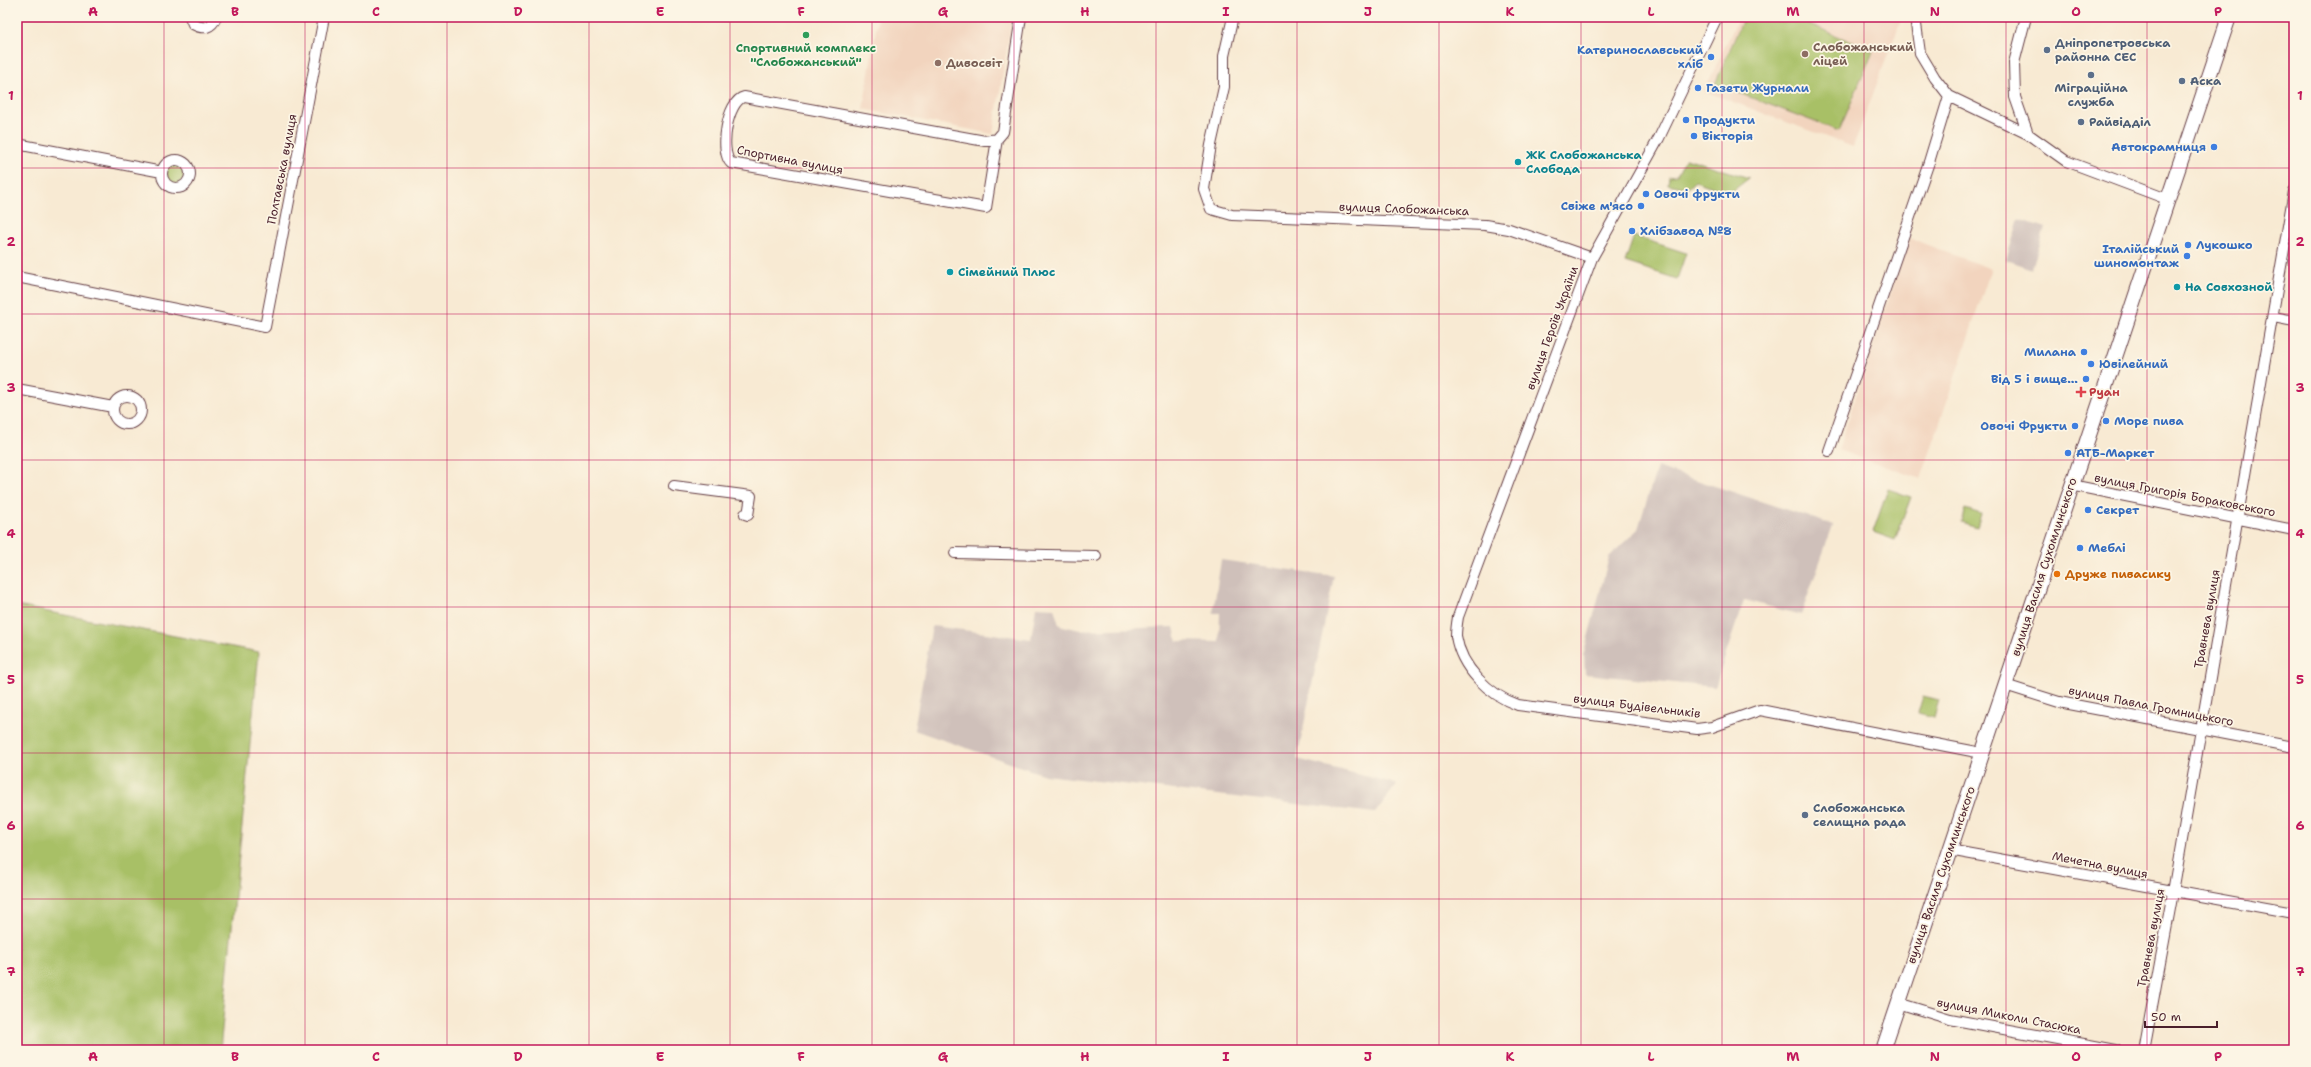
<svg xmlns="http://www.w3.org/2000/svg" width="2311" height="1067" viewBox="0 0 2311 1067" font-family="'Shantell Sans',sans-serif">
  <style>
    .built { fill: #f2d4be }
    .industrial { fill: #cfc0ba }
    .green { fill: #a8c066; stroke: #797048 }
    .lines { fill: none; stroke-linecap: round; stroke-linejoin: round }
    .minor-casing { stroke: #643d44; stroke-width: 12 }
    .secondary-casing { stroke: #643d44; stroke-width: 16 }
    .minor { stroke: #fff; stroke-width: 10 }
    .secondary { stroke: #fff; stroke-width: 14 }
    .grid { fill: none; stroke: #c2185b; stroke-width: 1; stroke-opacity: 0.55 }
    .leisure-dot { fill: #2e9e5b; stroke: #fcf5e5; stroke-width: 1.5 }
    .service-dot { fill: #5c6f8a; stroke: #fcf5e5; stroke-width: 1.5 }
    .education-dot { fill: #8d6e63; stroke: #fcf5e5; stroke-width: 1.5 }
    .shop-dot { fill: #3f7fe0; stroke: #fcf5e5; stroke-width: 1.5 }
    .culture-dot { fill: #0f9aa8; stroke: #fcf5e5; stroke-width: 1.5 }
    .health-dot { fill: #e0444e; stroke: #fcf5e5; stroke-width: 1.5 }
    .food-dot { fill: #e8710a; stroke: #fcf5e5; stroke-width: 1.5 }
    .labels { text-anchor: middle; stroke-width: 3.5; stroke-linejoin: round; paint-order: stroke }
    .service-label { font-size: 12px; font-weight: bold; fill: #4e5e75; stroke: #fcf5e5; text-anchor: start }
    .education-label { font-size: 12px; font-weight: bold; fill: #785e54; stroke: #fcf5e5; text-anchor: start }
    .leisure-label { font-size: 12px; font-weight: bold; fill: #27864d; stroke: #fcf5e5 }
    .shop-label { font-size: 12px; font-weight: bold; fill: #366cbe; stroke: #fcf5e5; text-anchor: start }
    .culture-label { font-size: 12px; font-weight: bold; fill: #0d838f; stroke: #fcf5e5; text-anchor: start }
    .street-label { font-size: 12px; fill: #4a1f2b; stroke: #fcf5e5 }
    .health-label { font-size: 12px; font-weight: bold; fill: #be3a42; stroke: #fcf5e5; text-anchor: start }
    .food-label { font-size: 12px; font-weight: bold; fill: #c56008; stroke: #fcf5e5; text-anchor: start }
    .neatline { fill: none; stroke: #c2185b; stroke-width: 1.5 }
    .grid-label { font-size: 13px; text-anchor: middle; font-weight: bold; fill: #c2185b }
  </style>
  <rect width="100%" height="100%" fill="#fcf5e5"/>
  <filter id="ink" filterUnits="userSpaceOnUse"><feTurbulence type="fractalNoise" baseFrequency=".025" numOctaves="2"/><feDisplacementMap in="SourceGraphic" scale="8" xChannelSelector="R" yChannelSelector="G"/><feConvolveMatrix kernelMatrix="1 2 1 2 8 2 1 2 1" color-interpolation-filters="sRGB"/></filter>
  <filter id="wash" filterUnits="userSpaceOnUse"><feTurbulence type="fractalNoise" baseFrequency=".012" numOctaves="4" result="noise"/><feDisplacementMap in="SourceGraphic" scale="16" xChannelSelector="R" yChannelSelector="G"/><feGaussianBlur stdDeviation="0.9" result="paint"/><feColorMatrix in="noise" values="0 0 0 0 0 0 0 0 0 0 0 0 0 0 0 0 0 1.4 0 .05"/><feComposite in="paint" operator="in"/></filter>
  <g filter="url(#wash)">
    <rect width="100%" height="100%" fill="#f8ead3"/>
    <path class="built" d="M878 17H1012L993 134 863 109Z
      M1739 17H1902L1853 147 1704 91Z
      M1909 238 1991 269 1921 479 1838 450Z"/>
    <path class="industrial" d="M2019 219 2045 228 2032 269 2006 260Z
      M1657 467 1833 525 1801 615 1744 600 1715 687 1585 674 1584 653 1609 557 1638 529Z
      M1221 560 1334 576 1297 759 1397 784 1375 813 1045 775 914 730 932 626 1031 639 1036 607 1054 608 1059 625 1080 630 1174 627 1177 641 1219 642 1220 613H1213Z"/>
    <path class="green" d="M1744 17H1793L1873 51 1839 131 1715 84Z
      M1686 158 1749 178 1730 193 1695 181 1687 188 1668 184 1669 176 1677 175Z
      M162 174a14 14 0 1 1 28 0a14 14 0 1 1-28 0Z
      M1634 236 1686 253 1677 279 1625 262Z
      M1888 489 1911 497 1895 540 1873 532Z
      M1965 509 1981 514 1977 527 1961 522Z
      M17 606 259 652 220 1050H17Z
      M1923 696 1939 700 1934 717 1918 713Z"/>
  </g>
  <g filter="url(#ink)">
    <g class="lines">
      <defs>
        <path id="minor" d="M190 17 193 24C203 30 212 28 216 17
          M1233 17 1224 56V87L1211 145 1204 189 1211 209 1232 215 1485 225 1509 229 1592 258
          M1717 17 1659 138 1592 258 1458 617C1457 623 1456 630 1456 636 1461 668 1489 695 1518 705L1697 729 1712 727 1760 710 1982 753
          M1915 17 1920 53 1935 78 1949 96 2028 134 2066 161 2167 199
          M2026 17 2014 63 2015 97 2028 134
          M997 139 986 208 731 163C719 152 727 101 744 97L985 141 997 139 1003 132 1021 17
          M17 144 162 172
          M162 174a14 14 0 1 1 28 0a14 14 0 1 1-28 0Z
          M17 277 265 327 324 17
          M2274 317 2294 321
          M17 389 113 407
          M113 410a14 14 0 1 1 28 0a14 14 0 1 1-28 0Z
          M1829 451 1929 162 1949 96
          M2071 485 2294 530
          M674 486 751 496 748 515 745 514
          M955 553 1096 556
          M2005 685 2059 702 2294 747
          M1949 850 2294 913
          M1898 1003 1950 1019 2116 1050
          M2144 1050 2173 892 2294 191"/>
        <path id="secondary" d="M1883 1050 2229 17"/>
      </defs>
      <use href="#minor" class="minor-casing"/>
      <use href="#secondary" class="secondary-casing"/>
      <use href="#minor" class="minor"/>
      <use href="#secondary" class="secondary"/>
    </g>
  </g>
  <path class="grid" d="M164 17V1050M305 17V1050M447 17V1050M589 17V1050M730 17V1050M872 17V1050M1014 17V1050M1156 17V1050M1297 17V1050M1439 17V1050M1581 17V1050M1722 17V1050M1864 17V1050M2006 17V1050M2147 17V1050M17 168H2294M17 314H2294M17 460H2294M17 607H2294M17 753H2294M17 899H2294"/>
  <circle class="leisure-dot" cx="806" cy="35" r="4"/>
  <g class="service-dot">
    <circle cx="2047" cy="50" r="4"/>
    <circle cx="2091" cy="75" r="4"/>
    <circle cx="2182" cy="81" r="4"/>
    <circle cx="2081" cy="122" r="4"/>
    <circle cx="1805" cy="815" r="4"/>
  </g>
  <g class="education-dot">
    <circle cx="1805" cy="54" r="4"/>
    <circle cx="938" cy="63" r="4"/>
  </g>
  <g class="shop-dot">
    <circle cx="1711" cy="57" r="4"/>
    <circle cx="1698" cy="88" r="4"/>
    <circle cx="1686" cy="120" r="4"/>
    <circle cx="1694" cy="136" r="4"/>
    <circle cx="2214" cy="147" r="4"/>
    <circle cx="1646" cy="194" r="4"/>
    <circle cx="1641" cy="206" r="4"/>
    <circle cx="1632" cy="231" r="4"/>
    <circle cx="2188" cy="245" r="4"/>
    <circle cx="2187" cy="256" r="4"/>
    <circle cx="2084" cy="352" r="4"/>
    <circle cx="2091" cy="364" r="4"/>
    <circle cx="2086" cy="379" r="4"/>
    <circle cx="2106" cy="421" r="4"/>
    <circle cx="2075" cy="426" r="4"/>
    <circle cx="2068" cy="453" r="4"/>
    <circle cx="2088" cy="510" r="4"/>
    <circle cx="2080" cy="548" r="4"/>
  </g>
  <g class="culture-dot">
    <circle cx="1518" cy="162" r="4"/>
    <circle cx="950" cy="272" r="4"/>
    <circle cx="2177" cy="287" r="4"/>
  </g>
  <path class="health-dot" d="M2079 386h4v4h4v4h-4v4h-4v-4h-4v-4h4z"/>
  <circle class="food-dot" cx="2057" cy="574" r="4"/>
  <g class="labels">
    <g class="service-label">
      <text x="2055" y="47">Дніпропетровська<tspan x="2055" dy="14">районна СЕС</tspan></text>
      <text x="2190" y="85">Аска</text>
      <text x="2091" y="92" text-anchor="middle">Міграційна<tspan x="2091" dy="14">служба</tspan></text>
      <text x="2089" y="126">Райвідділ</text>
      <text x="1813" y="812">Слобожанська<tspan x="1813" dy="14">селищна рада</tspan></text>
    </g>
    <g class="education-label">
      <text x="1813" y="51">Слобожанський<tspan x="1813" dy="14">ліцей</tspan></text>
      <text x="946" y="67">Дивосвіт</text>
    </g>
    <g class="leisure-label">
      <text x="806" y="52">Спортивний комплекс<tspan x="806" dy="14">"Слобожанський"</tspan></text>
    </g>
    <g class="shop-label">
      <text x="1703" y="54" text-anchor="end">Катеринославський<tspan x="1703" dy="14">хліб</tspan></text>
      <text x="1706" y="92">Газети Журнали</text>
      <text x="1694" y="124">Продукти</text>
      <text x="1702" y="140">Вікторія</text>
      <text x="2206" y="151" text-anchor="end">Автокрамниця</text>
      <text x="1654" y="198">Овочі фрукти</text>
      <text x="1633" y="210" text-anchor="end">Свіже м'ясо</text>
      <text x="1640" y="235">Хлібзавод №8</text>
      <text x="2196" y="249">Лукошко</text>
      <text x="2179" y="253" text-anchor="end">Італійський<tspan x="2179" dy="14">шиномонтаж</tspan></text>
      <text x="2076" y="356" text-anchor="end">Милана</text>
      <text x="2099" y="368">Ювілейний</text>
      <text x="2078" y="383" text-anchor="end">Від 5 і вище...</text>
      <text x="2114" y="425">Море пива</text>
      <text x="2067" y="430" text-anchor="end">Овочі Фрукти</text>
      <text x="2076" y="457">АТБ-Маркет</text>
      <text x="2096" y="514">Секрет</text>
      <text x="2088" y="552">Меблі</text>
    </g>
    <g class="culture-label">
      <text x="1526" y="159">ЖК Слобожанська<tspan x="1526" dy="14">Слобода</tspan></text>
      <text x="958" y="276">Сімейний Плюс</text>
      <text x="2185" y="291">На Совхозной</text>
    </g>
    <g class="street-label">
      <text transform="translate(790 160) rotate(11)" y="4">Спортивна вулиця</text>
      <text transform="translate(282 169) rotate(-79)" y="4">Полтавська вулиця</text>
      <text transform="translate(1404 209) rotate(2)" y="4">вулиця Слобожанська</text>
      <text transform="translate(1552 328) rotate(-70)" y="4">вулиця Героїв України</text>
      <text transform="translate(2185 495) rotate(11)" y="4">вулиця Григорія Бораковського</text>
      <text transform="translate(2044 567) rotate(-72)" y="4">вулиця Василя Сухомлинського</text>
      <text transform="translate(2207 619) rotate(-80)" y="4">Травнева вулиця</text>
      <text transform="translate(1637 706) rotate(7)" y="4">вулиця Будівельників</text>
      <text transform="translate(2151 706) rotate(11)" y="4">вулиця Павла Громницького</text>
      <text transform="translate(2100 865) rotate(11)" y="4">Мечетна вулиця</text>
      <text transform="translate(1941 875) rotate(-71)" y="4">вулиця Василя Сухомлинського</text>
      <text transform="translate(2151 938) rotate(-79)" y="4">Травнева вулиця</text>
      <text transform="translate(2009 1016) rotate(11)" y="4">вулиця Миколи Стасюка</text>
    </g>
    <g class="health-label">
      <text x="2089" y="396">Руан</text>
    </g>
    <g class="food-label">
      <text x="2065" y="578">Друже пивасику</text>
    </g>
  </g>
  <rect width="2311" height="1067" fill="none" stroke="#fcf5e5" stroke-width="44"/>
  <path d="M2145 1021v6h72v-6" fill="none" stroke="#4a1f2b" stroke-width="2"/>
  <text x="2151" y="1021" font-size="12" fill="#4a1f2b" stroke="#fcf5e5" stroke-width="3" paint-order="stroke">50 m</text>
  <rect x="22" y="22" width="2267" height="1023" class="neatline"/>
  <g class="grid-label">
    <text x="93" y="16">A</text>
    <text x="235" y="16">B</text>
    <text x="376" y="16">C</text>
    <text x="518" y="16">D</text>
    <text x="660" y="16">E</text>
    <text x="801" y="16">F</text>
    <text x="943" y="16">G</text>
    <text x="1085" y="16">H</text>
    <text x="1226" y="16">I</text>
    <text x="1368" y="16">J</text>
    <text x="1510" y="16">K</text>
    <text x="1651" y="16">L</text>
    <text x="1793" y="16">M</text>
    <text x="1935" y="16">N</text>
    <text x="2076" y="16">O</text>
    <text x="2218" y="16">P</text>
    <text x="11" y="100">1</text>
    <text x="2300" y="100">1</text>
    <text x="11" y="246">2</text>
    <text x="2300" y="246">2</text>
    <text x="11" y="392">3</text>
    <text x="2300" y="392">3</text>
    <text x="11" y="538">4</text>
    <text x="2300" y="538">4</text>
    <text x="11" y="684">5</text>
    <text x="2300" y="684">5</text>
    <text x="11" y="830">6</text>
    <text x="2300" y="830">6</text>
    <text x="11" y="976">7</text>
    <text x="2300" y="976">7</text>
    <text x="93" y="1061">A</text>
    <text x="235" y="1061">B</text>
    <text x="376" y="1061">C</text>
    <text x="518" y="1061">D</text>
    <text x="660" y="1061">E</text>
    <text x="801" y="1061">F</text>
    <text x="943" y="1061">G</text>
    <text x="1085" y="1061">H</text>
    <text x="1226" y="1061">I</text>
    <text x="1368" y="1061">J</text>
    <text x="1510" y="1061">K</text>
    <text x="1651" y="1061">L</text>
    <text x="1793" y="1061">M</text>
    <text x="1935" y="1061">N</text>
    <text x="2076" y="1061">O</text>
    <text x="2218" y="1061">P</text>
  </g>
</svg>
